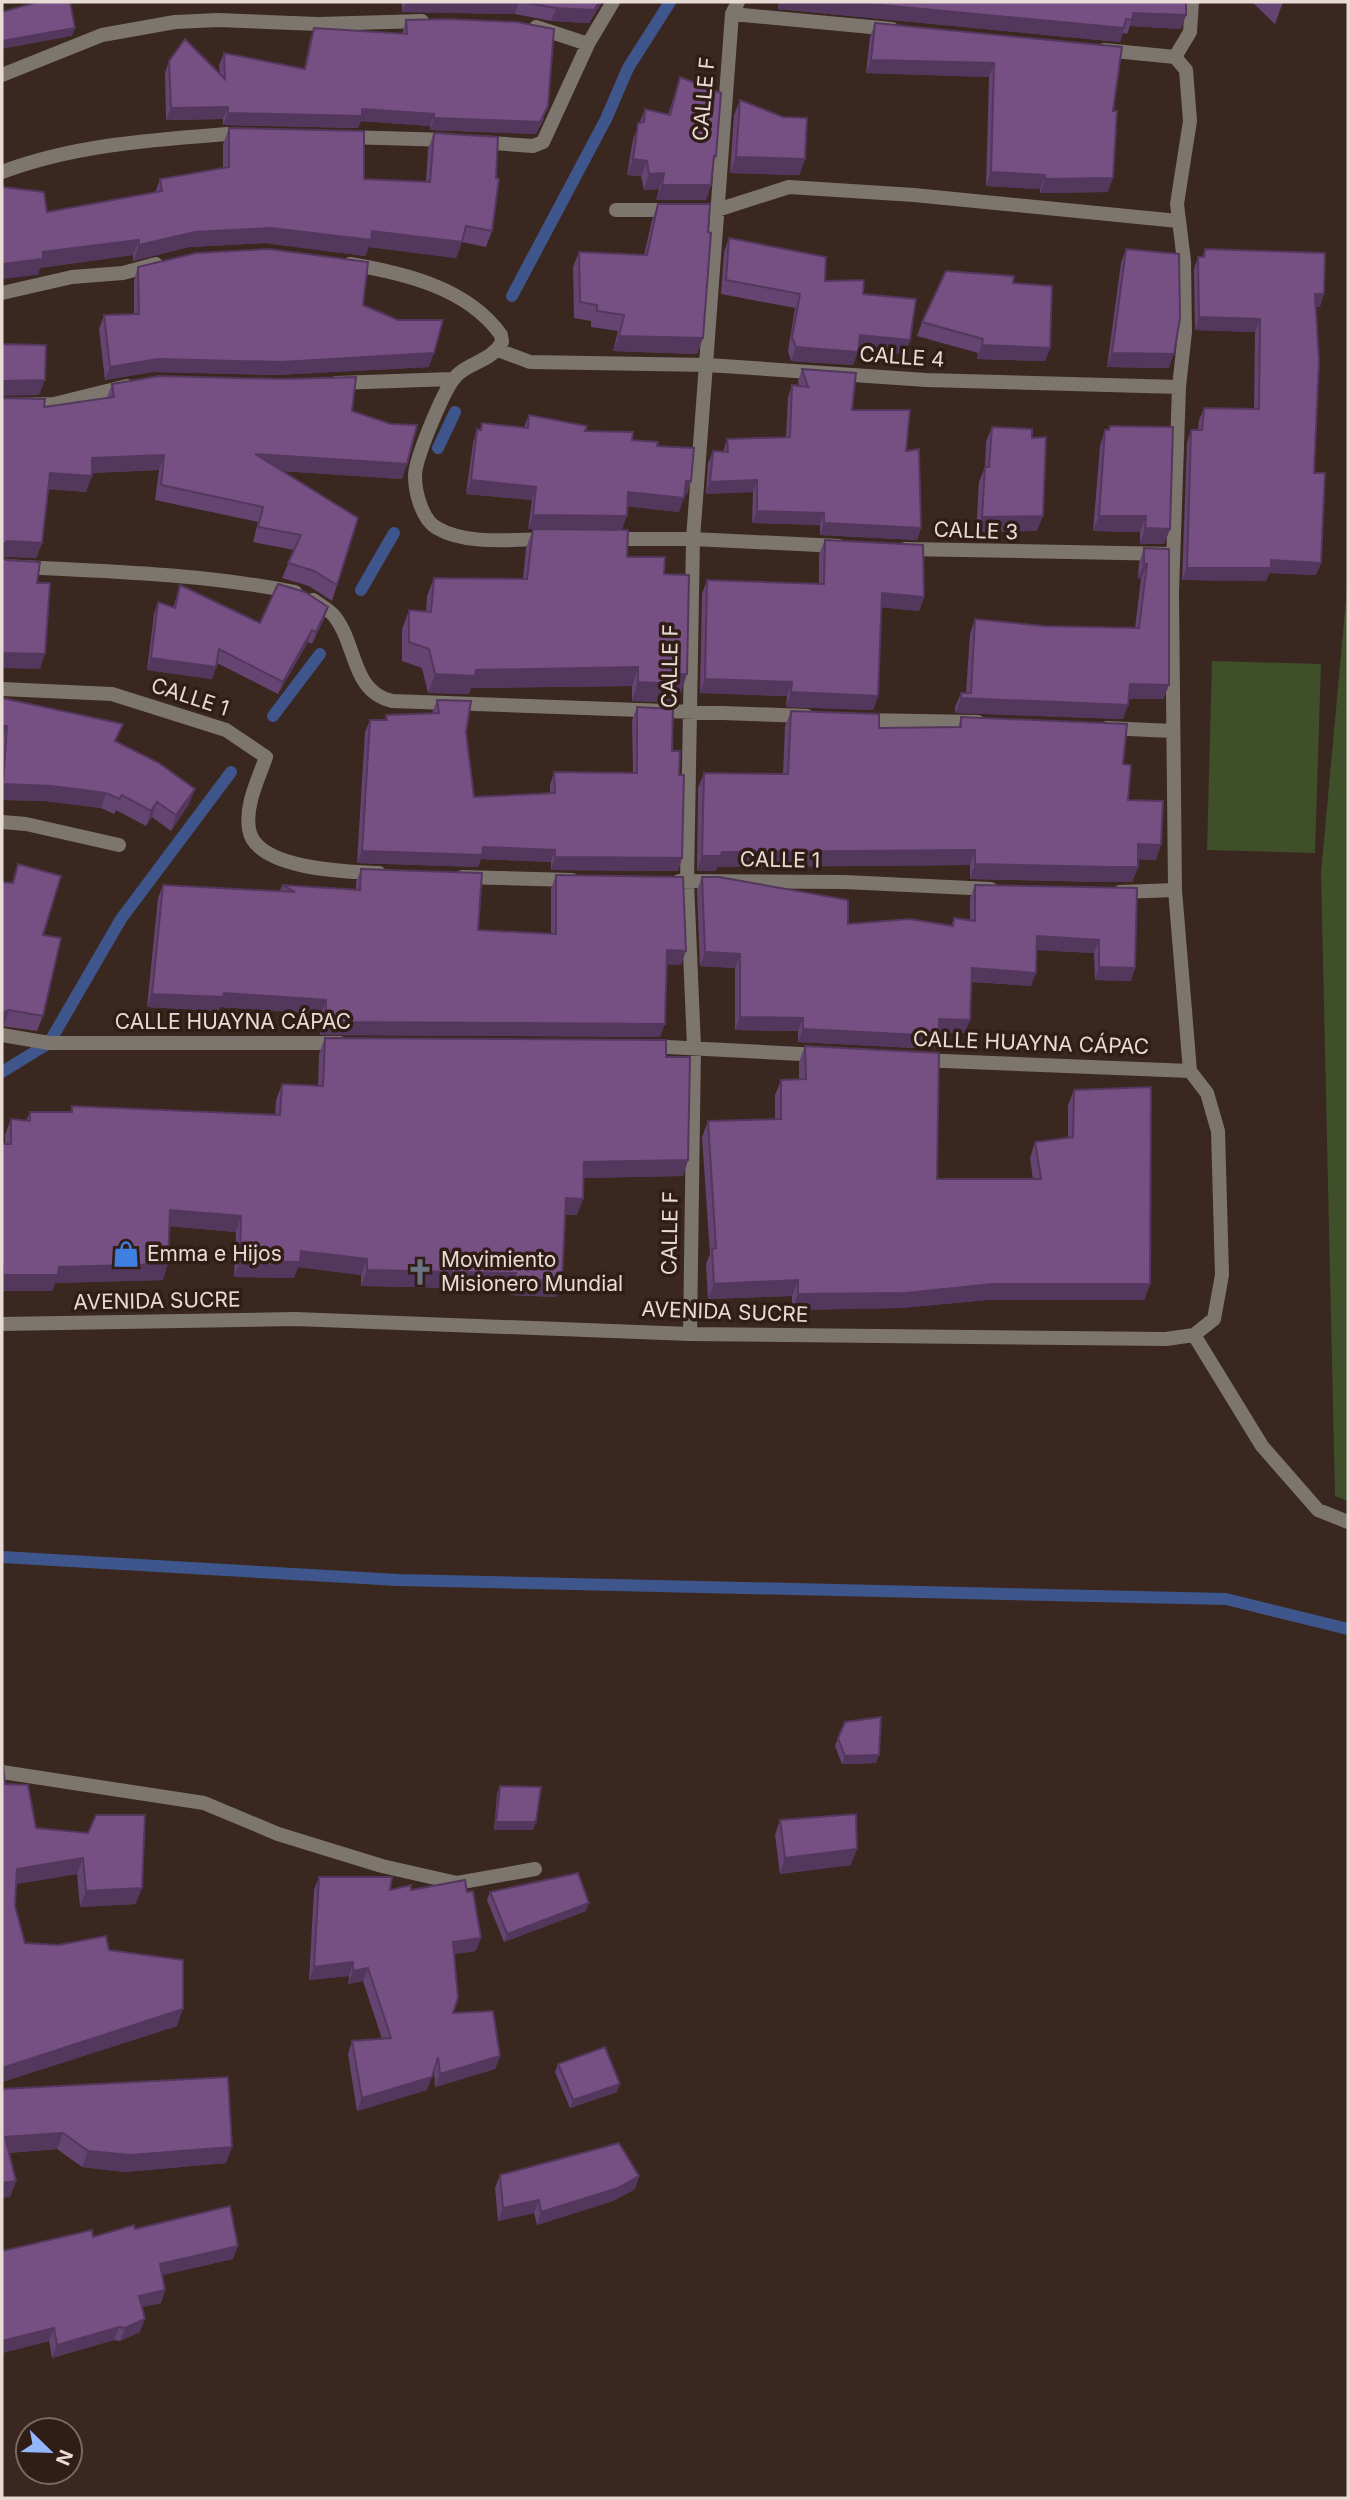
<svg xmlns="http://www.w3.org/2000/svg" width="1350" height="2500" viewBox="0 0 1350 2500" font-family="Inter,sans-serif">
  <style>
    .green { fill: #3e4f2a }
    .lines { fill: none; stroke-linecap: round; stroke-linejoin: round }
    .stream { stroke: #3e568c; stroke-width: 12 }
    .minor { stroke: #7c766e; stroke-width: 14 }
    .wall { fill: #654471 }
    .shaded-wall { fill: #53375c }
    .building { fill: #764f83; stroke: #53375c; stroke-width: 2 }
    .labels { text-anchor: middle; stroke-width: 7; stroke-linejoin: round; paint-order: stroke }
    .street-label { font-size: 21px; fill: #e8dbd6; stroke: #301d15 }
    .poi-label { font-size: 21px; fill: #e8dbd6; stroke: #301d15; text-anchor: start }
  </style>
  <rect width="100%" height="100%" fill="#3a271f"/>
  <path class="green" d="M1348 578V1501L1335 1496 1321 873Z
    M1212 661 1321 664 1315 853 1207 850Z"/>
  <g class="lines">
    <path class="stream" d="M512 296 606 119 628 68 670 2
      M438 448 455 412
      M361 590 394 533
      M273 716 320 654
      M2 1072 49 1043 121 919 231 772
      M2 1557 398 1580 1226 1599 1348 1629"/>
    <path class="minor" d="M732 14 892 29
      M536 27 588 44
      M1104 50 1175 57
      M2 75 102 35 175 22 218 20 318 24 422 21
      M345 137 451 140
      M478 142 533 146 543 142 588 44 613 2
      M2 172C74 145 150 140 227 134L245 135
      M616 210H674
      M708 210H717L789 187 914 195 1178 221
      M350 264C404 273 468 288 501 335L502 342C491 363 465 362 452 381 442 396 415 458 415 476 415 492 422 520 437 528 467 546 516 539 549 539
      M2 293 72 277 123 273 156 264
      M498 350 530 362 708 365 926 380 1179 387
      M336 383 453 379
      M2 405 54 404 127 386
      M611 539H693L839 546
      M905 549 1173 554
      M2 566C99 571 199 573 295 592
      M313 600C320 605 330 610 335 617 357 645 351 691 392 701L807 716
      M2 689 112 694 226 730 266 757C258 780 245 805 249 829 255 870 349 872 379 873
      M862 720 978 722
      M1107 728 1172 731
      M2 822 26 824 119 845
      M462 877 572 880
      M679 881 844 882 991 889
      M1120 892 1175 890
      M2 1035 49 1043H340
      M648 1046 820 1055
      M1190 1071 1175 890 1172 593 1179 387 1185 332 1184 261 1177 204 1190 121 1186 70 1175 57 1190 32 1192 2
      M2 1324 295 1319 690 1334 1166 1339 1194 1335 1214 1319 1222 1275 1218 1131 1207 1093 1190 1071 920 1060
      M690 1334 694 1047 687 882 693 539 732 14 738 2
      M1194 1335 1262 1446 1318 1510 1348 1522
      M2 1772 204 1803 278 1834 382 1866 457 1883 535 1869"/>
  </g>
  <path class="wall" d="M402 2H602L589 23 551 21 515 14 402 12Z
    M779 2H1186V15L1181 29 1130 26 1127 34 1123 33 1120 42 778 9Z
    M1252 2H1283L1275 24Z
    M406 20 544 118 536 134 430 130V126L361 121 358 128 223 125V119L166 120 165 73 169 61 220 74 219 65 224 53 304 69 310 40 314 28 402 34Z
    M875 23 1122 47 1113 111 1108 192 1040 193V189L986 186 989 77 866 73 870 37Z
    M680 77 716 156 713 166 711 185 706 200H656L659 189 644 190 641 176 627 175 633 139 645 109 668 115Z
    M740 100 783 117 805 159 799 175 730 173 734 115Z
    M229 128 364 179 426 182 428 149 434 133 492 231 486 247 462 242 456 258 369 247 365 256 265 243 189 247 133 261V255L40 268 38 275 47 212 155 193 160 179 223 168V144Z
    M658 204 708 232 703 338 697 354 613 351 618 331 591 327V321L574 318 573 267 579 252 644 255 652 220Z
    M729 238 825 281 863 294 910 340 905 354 858 349 853 365 791 361 788 351 795 308 721 294 724 252Z
    M1126 249 1169 368 1107 367 1121 263Z
    M1205 249 1320 307H1315L1314 473 1321 563 1316 575 1269 573 1266 581 1182 580 1187 443 1191 430H1198L1199 420 1204 408 1254 409 1255 332 1195 330 1194 269 1198 257H1202Z
    M138 267 363 305 429 367 276 375 153 372 105 380 99 329 104 315 134 314V280Z
    M1013 283 1050 348 1045 361 977 359 978 353 917 336 922 322Z
    M802 369 852 410 906 451 921 528 917 540 820 535V525L752 523 753 492 706 494 708 463 713 451 723 452 727 439 786 437 788 397 792 385 799 386 798 381Z
    M112 384 352 411 402 479 282 471 337 585 332 601 309 586 282 578 294 550 253 542 258 522 155 500 159 470 92 473 86 492 48 489 42 543 36 558 2 556V398L44 407 107 398Z
    M529 415 585 431 657 446 691 481 687 494 684 495 679 512 627 506 622 529H528L532 500 466 494 473 443 477 429H480L482 423 524 427Z
    M1110 426 1170 529 1164 544H1140V532L1093 531 1100 446 1105 430H1108Z
    M992 427 1032 438 1037 531 976 532 979 482 985 467 986 442Z
    M533 529 627 557 664 574 681 693H673L670 702 632 701V686L471 688 469 694 428 693 422 668 402 661V629L409 610 426 612 427 596 434 578 523 579 526 548Z
    M825 540 924 597 919 611 881 607 878 696 873 710 786 707 787 696 700 693 702 594 707 580 819 584V554Z
    M1144 548 1169 685 1163 699H1129L1123 719 955 713V707L961 693H966L970 634 975 619 1044 626 1135 628 1141 579 1138 578 1139 563Z
    M180 585 260 623 324 619 312 644 308 642 278 694 217 663 212 679 147 670 154 614 158 602 173 608Z
    M2 698 116 741 189 804 171 831 152 817 146 826 116 810 114 814 101 808 45 801 2 800Z
    M437 700 466 732 474 797 550 794V785L554 772 633 773 632 720 637 707 672 751 679 775 682 858 678 871 551 870V862L481 859 478 867 357 863 365 732 370 720H385L386 715 432 713Z
    M791 711 879 728 958 727 961 717 1123 764 1128 800 1156 860 1138 859V867L1132 882H1105L970 879V865L717 867 716 871H697L698 788 704 773 783 774 785 726Z
    M18 864 43 935V1016L37 1031 2 1026V882L12 883Z
    M361 869 478 930 551 934V889L556 875 681 965 666 964 660 1037 320 1035 321 1014 220 1007 218 1011 147 1007 158 898 163 885 280 891 282 885 356 889V882Z
    M702 877 848 924 951 926 954 918 970 920V898L975 885 1137 888 1135 968 1131 981 1095 980 1094 953 1037 950 1031 986 972 982 965 1033 939 1032 934 1049 798 1042V1031L735 1030V968L700 966 697 890Z
    M325 1038 666 1057 688 1160 683 1176 583 1178 577 1215H565L556 1297 510 1295V1289L361 1286V1275L298 1267 294 1278 234 1277 236 1232 170 1226 163 1280 55 1283 52 1291H2V1144H5V1135L11 1119 26 1121 30 1112H70L72 1106 275 1115 276 1100 282 1084 318 1086 319 1054Z
    M805 1046 937 1179H1033L1030 1158 1035 1142 1068 1138V1105L1074 1090 1150 1284 1144 1300H987L900 1308 792 1310V1296L708 1299 706 1264 710 1254 702 1137 708 1121 775 1119V1095L781 1080H799V1062Z
    M838 1738 876 1763 842 1764 835 1746Z
    M5 1784 36 1828 88 1833 136 1904 80 1907 77 1874 16 1884 15 1906 25 1943 109 1950 177 2026 2 2082Z
    M500 1786 536 1822 533 1830H494L497 1794Z
    M780 1820 851 1865 780 1874 775 1835Z
    M319 1877 390 1890H411L476 1951 454 1954 453 2013 500 2056 495 2069 435 2087 434 2071 427 2090 357 2111 348 2054 352 2041 382 2039 363 1981 348 1984 349 1976 309 1980 314 1890Z
    M490 1892 586 1911 504 1942 487 1900Z
    M558 2064 617 2092 570 2108 555 2072Z
    M2 2089 226 2163 125 2172 82 2167 57 2149 9 2153 16 2181 10 2197Z
    M500 2175 639 2176 635 2189 613 2201 537 2225 534 2213 498 2221 495 2188Z
    M135 2229 233 2259 162 2275 165 2290 161 2303 142 2307 140 2332 120 2341 114 2340 52 2358 49 2341 2 2353V2251Z"/>
  <path class="shaded-wall" d="M217 2H251L216 3Z
    M406 2H519L515 14 402 12Z
    M602 2 589 23 551 21 556 8Z
    M781 2H850L1124 28 1120 42 778 9Z
    M1133 13 1186 15 1181 29 1130 26Z
    M75 28 72 36 2 49V41Z
    M871 60 994 63 989 77 866 73Z
    M548 106 536 134 430 130 434 118Z
    M228 107 223 119 166 120 171 108Z
    M362 109 434 114 430 126 361 121 358 128 223 125 228 113Z
    M736 157 805 159 799 175 730 173Z
    M633 159 647 161 641 176 627 175Z
    M991 172 1045 175 1040 189 986 186Z
    M664 173 659 189 644 190 649 174Z
    M1113 178 1108 192 1040 193 1045 179Z
    M662 185H711L706 200H656Z
    M271 228 372 231 462 242 456 258 369 247 365 256 265 243 189 247 133 261 139 245 195 232Z
    M139 240 133 255 40 268 38 275 2 279V264L43 252Z
    M1315 294H1324L1320 307H1310Z
    M1199 317 1260 319 1255 332 1195 330Z
    M860 335 910 340 905 354 855 348Z
    M619 336 703 338 697 354 613 351Z
    M982 345 1050 348 1045 361 977 359Z
    M796 347 858 352 853 365 791 361Z
    M434 353 429 367 276 375 153 372 105 380 110 367 158 359Z
    M1112 353 1174 354 1169 368 1107 367Z
    M45 380 39 395 2 396V384L3 381Z
    M255 454 407 464 402 479 249 469Z
    M164 455 159 470 86 473 92 458Z
    M50 473 92 476 86 492 44 488Z
    M471 480 536 487 532 500 466 494Z
    M757 480 753 492 706 494 710 482Z
    M686 481H691L687 494 681 495Z
    M628 492 684 498 679 512 623 506Z
    M757 511 824 513 820 525 752 523Z
    M533 515 627 516 622 529H528Z
    M1043 516 1037 531 976 532 982 517Z
    M1099 516H1146L1140 532 1093 531Z
    M824 523 921 528 917 540 820 535Z
    M1145 528 1170 529 1164 544H1140Z
    M7 541 42 543 36 558 2 557V546Z
    M1271 560 1321 563 1316 575 1269 573 1266 581 1182 580 1187 568Z
    M1144 564H1147L1141 579 1138 578Z
    M882 593 924 597 919 611 877 607Z
    M328 607 324 619 312 644 316 632Z
    M312 630 308 642 278 694 283 682Z
    M2 653 45 654 40 669 2 668Z
    M151 658 216 667 212 679 147 670Z
    M638 667 632 686 471 688 469 694 428 693 435 674 476 670Z
    M677 674H687L681 693H673L670 702 632 701 638 682Z
    M705 679 792 682 787 696 700 693Z
    M1130 684 1169 685 1163 699H1124Z
    M791 692 878 696 873 710 786 707Z
    M961 698 1128 705 1123 719 955 713Z
    M2 726H7L2 741Z
    M3 784 51 786 106 793 101 808 45 801 2 800Z
    M195 789 189 804 171 831 176 815Z
    M157 802 152 817 146 826 151 811Z
    M1138 844 1161 845 1156 860 1132 859Z
    M483 847 555 850 551 862 481 859 478 867 357 863 362 851Z
    M975 850 970 865 717 867 716 871H697L702 856 722 852Z
    M555 857 682 858 678 871 551 870Z
    M975 864 1138 867 1132 882H1105L970 879Z
    M1037 936 1099 940 1094 953 1033 950Z
    M667 950 686 951 681 965 662 964Z
    M705 952 740 954 735 968 700 966Z
    M1099 967 1135 968 1131 981 1095 980Z
    M972 968 1036 973 1031 986 968 981Z
    M224 993 326 1000 321 1014 220 1007 218 1011 147 1007 152 994Z
    M9 1010 4 1026H2V1013Z
    M740 1017 803 1018 798 1031 735 1030Z
    M939 1019 970 1020 965 1033 934 1032Z
    M325 1022 665 1024 660 1037 320 1035Z
    M803 1029 939 1036 934 1049 798 1042Z
    M688 1160 683 1176 578 1178 584 1162Z
    M566 1198 583 1199 577 1215H560Z
    M170 1210 241 1216 236 1232 164 1226Z
    M301 1251 367 1259 361 1275 298 1267 294 1278 234 1277 240 1261Z
    M168 1264 163 1280 55 1283 52 1291H2V1278L3 1275 59 1267Z
    M367 1270 516 1273 510 1289 361 1286Z
    M515 1279 562 1281 556 1297 510 1295Z
    M798 1280 792 1296 708 1299 714 1284Z
    M993 1284H1150L1144 1300H987L900 1308 792 1310 798 1294Z
    M879 1755 876 1763 842 1764 845 1756Z
    M496 1822H536L533 1830H494Z
    M857 1849 851 1865 780 1874 785 1858Z
    M83 1858 77 1874 11 1885 17 1869Z
    M142 1888 136 1904 80 1907 86 1891Z
    M589 1903 586 1911 504 1942 507 1934Z
    M481 1938 476 1951 448 1955 453 1942Z
    M353 1962 349 1976 309 1980 314 1967Z
    M368 1968 363 1981 348 1984 353 1971Z
    M183 2009 177 2026 2 2082V2068Z
    M500 2056 495 2069 435 2087 440 2074Z
    M432 2077 427 2090 357 2111 362 2098Z
    M620 2084 617 2092 570 2108 573 2100Z
    M63 2133 57 2149 2 2153 5 2137Z
    M232 2147 226 2163 125 2172 82 2167 88 2151Z
    M639 2176 635 2189 613 2201 537 2225 541 2212Z
    M16 2181 10 2197 2 2198V2183Z
    M539 2200 534 2213 498 2221 503 2208Z
    M238 2246 233 2259 155 2277 160 2264Z
    M165 2290 161 2303 134 2309 139 2296Z
    M145 2319 140 2332 120 2341 125 2328Z
    M119 2327 114 2340 52 2358 57 2345Z
    M54 2328 49 2341 2 2353V2341Z"/>
  <path class="building" d="M37 2H70L75 28 2 41V12Z
    M522 2H599L594 10 556 8Z
    M850 2H1186V15L1133 13 1132 20 1126 19 1124 28Z
    M448 19 517 22 554 29 548 106 540 122 434 118V114L362 109V116L228 113V107L171 108 169 61 185 39 225 79 224 53 305 69 314 28 407 34 406 20Z
    M875 23 1122 47 1113 111H1117L1113 178 1045 179V175L991 172 994 63 871 60Z
    M680 77 721 93 716 156H714L711 185H662L664 173 649 174 647 161 633 159 638 123 644 122 645 109 670 115Z
    M740 100 783 117 807 118 805 159 736 157Z
    M229 128 364 131V179L430 182 434 133 498 137 496 178 499 179 492 231 466 226 462 242 372 231 371 240 271 228 195 232 139 245V240L43 252V259L2 264V187L44 192 47 212 162 191 160 179 229 167Z
    M658 204H710L708 232 711 233 703 338 619 336 624 315 597 311V305L580 302 579 252 647 255Z
    M729 238 826 257 825 281 864 280 863 294 916 299 910 340 860 335 858 352 796 347 792 337 800 294 726 280Z
    M269 249 368 262 363 305 398 320H443L434 353 281 362 158 359 110 367 104 315 139 314 138 267 196 253Z
    M1126 249 1179 254 1180 318 1174 354 1112 353Z
    M1205 249 1325 253 1324 294H1315L1319 361 1314 473H1325L1321 563 1271 560V568H1187L1191 430H1202L1204 408 1259 409 1260 319 1199 317 1198 257H1204Z
    M946 271 1014 276 1013 283 1052 286 1050 348 982 345 983 339 922 322Z
    M2 344 46 345 45 380 3 381 2 384Z
    M802 369 856 373 852 410H910L906 451 919 449 921 528 824 523V513L757 511V480L710 482 713 451 728 452 727 439 790 437 792 385 808 387Z
    M159 376 281 379 356 377 352 411 391 424 417 425 407 464 255 454 358 518 337 585 314 571 288 563 301 535 258 527 263 507 161 485 164 455 92 458V476L50 473 42 543 7 541 2 546V397V398L45 399 44 407 114 397 112 384Z
    M529 415 587 426 585 431 633 432 632 440 658 442 657 446 694 448 691 481H686L684 498 628 492 627 516 533 515 536 487 471 480 477 429 481 430 482 423 528 428Z
    M1110 426 1173 427 1170 529 1145 528 1146 516H1099L1105 430H1109Z
    M992 427 1032 429V438L1046 437 1043 516 982 517 985 467H989Z
    M533 529 628 530 627 557H665L664 574 689 575 687 674H677L676 684 638 682V667L476 670 475 676 435 674 429 649 409 642V610L431 612 434 578 527 579Z
    M825 540 923 545 924 597 882 593 878 696 791 692 792 682 705 679 707 580 824 584Z
    M1144 548 1169 549V685L1130 684 1128 705 961 698V693H971L975 619 1044 626 1139 628 1147 564H1144Z
    M2 557 6 560 40 562 37 583H50L45 654 2 653Z
    M278 584 305 592 328 607 316 632 312 630 283 682 219 649 216 667 151 658 158 602 175 608 180 585 260 623Z
    M2 698 123 724 115 741 159 763 195 789 176 815 157 802 151 811 122 795 119 799 106 793 51 786 3 784 7 726H2Z
    M437 700 471 701 466 732 474 797 555 793 554 772 637 773V707L673 709 672 751H680L679 775H684L682 858 555 857V850L483 847 482 855 362 851 370 720H387L386 715 439 713Z
    M791 711 879 714V728L961 727V717L1127 724 1123 764 1131 765 1128 800 1163 801 1161 845 1138 844V867H1110L975 864V850L722 852 721 856H702L704 773 788 774Z
    M18 864 61 876 43 935 61 938 43 1016 9 1010 2 1013V882L13 883Z
    M361 869 482 873 478 930 556 934V875L683 877 686 951 667 950 665 1024 325 1022 326 1000 224 993 223 997 152 994 163 885 295 892 282 885 360 890Z
    M702 877H719L848 900V924L910 919 953 926 954 918 975 921V885L1137 888 1135 968 1099 967V940L1037 936 1036 973 972 968 970 1020 939 1019V1036L803 1029V1018L740 1017V954L705 952Z
    M325 1038 666 1040V1057H690L688 1160 584 1162 583 1199 566 1198 562 1281 515 1279 516 1273 367 1270V1259L301 1251 300 1262 240 1261 241 1216 170 1210 168 1264 59 1267 58 1275H3V1265H2V1144H11V1119L30 1121V1112H72V1106L280 1115 282 1084 323 1086Z
    M805 1046 939 1053 937 1179H1041L1035 1142 1073 1137 1074 1090 1151 1087 1150 1284H993L906 1293 798 1294V1280L714 1284 712 1249 716 1248 708 1121 781 1119V1080L806 1079Z
    M881 1717 879 1755 845 1756 838 1738 845 1722Z
    M2 1764H3L5 1784 28 1785 36 1828 88 1833 96 1815H145L142 1888 86 1891 83 1858 17 1869 15 1906 25 1943 58 1945 106 1936 109 1950 183 1960V2009L2 2068Z
    M500 1786 541 1787 536 1822H496Z
    M856 1814 857 1849 785 1858 780 1820Z
    M578 1873 589 1903 507 1934 490 1892Z
    M319 1877H392L390 1890 411 1885V1890L465 1880 467 1892 473 1891 481 1938 453 1942 458 1998 453 2013 493 2011 500 2056 440 2074 438 2057 432 2077 362 2098 352 2041 391 2038 368 1968 353 1971V1962L314 1967Z
    M605 2047 620 2084 573 2100 558 2064Z
    M228 2077 232 2147 131 2155 88 2151 63 2133 5 2137 16 2181 2 2183V2089Z
    M619 2143 639 2176 618 2188 541 2212 539 2200 503 2208 500 2175Z
    M230 2206 238 2246 160 2264 165 2290 139 2296 145 2319 125 2328 119 2327 57 2345 54 2328 2 2341V2251L92 2230 93 2237 134 2225 135 2229Z"/>
  <defs>
    <symbol id="shop-bare" viewBox="-9 -9 18 18"><path d="M-5-2.5h2.3a2.7 3.5 0 0 1 5.4 0H5L5.5 6h-11ZM-1.5-2.5h3a1.5 2.3 0 0 0-3 0Z" fill="#3f7fe0" stroke="#301d15" stroke-width="2.5" paint-order="stroke"/></symbol>
    <symbol id="church-bare" viewBox="-9 -9 18 18"><path d="M-1.2-6h2.4v3.5h3.3v2.4h-3.3V6h-2.4V-.1h-3.3v-2.4h3.3Z" fill="#6b7280" stroke="#301d15" stroke-width="2.5" paint-order="stroke"/></symbol>
  </defs>
  <g fill-rule="evenodd">
    <use href="#shop-bare" x="107" y="1235" width="38" height="38"/>
    <use href="#church-bare" x="401" y="1253" width="38" height="38"/>
  </g>
  <g class="labels">
    <g class="street-label">
      <text transform="translate(704 99) rotate(-85)" y="7">CALLE F</text>
      <text transform="translate(902 357) rotate(4)" y="7">CALLE 4</text>
      <text transform="translate(976 531) rotate(2)" y="7">CALLE 3</text>
      <text transform="translate(670 666) rotate(-89)" y="7">CALLE F</text>
      <text transform="translate(190 697) rotate(18)" y="7">CALLE 1</text>
      <text transform="translate(780 860) rotate(1)" y="7">CALLE 1</text>
      <text x="233" y="1029">CALLE HUAYNA CÁPAC</text>
      <text transform="translate(1031 1043) rotate(2)" y="7">CALLE HUAYNA CÁPAC</text>
      <text transform="translate(670 1233) rotate(-89)" y="7">CALLE F</text>
      <text transform="translate(157 1301) rotate(-1)" y="7">AVENIDA SUCRE</text>
      <text transform="translate(725 1312) rotate(2)" y="7">AVENIDA SUCRE</text>
    </g>
    <g class="poi-label">
      <text x="147" y="1261">Emma e Hijos</text>
      <text x="441" y="1267">Movimiento<tspan x="441" dy="24">Misionero Mundial</tspan></text>
    </g>
  </g>
  <rect width="1350" height="2500" fill="none" stroke="#e8dbd6" stroke-width="7"/>
  <g transform="translate(49 2451) rotate(113)"><circle r="33" fill="#301d15" stroke="#7a6962" stroke-width="2"/>
  <path d="M0-5L12 26L0 18L-12 26Z" fill="#93b7fd"/>
  <text y="-10" font-size="19" font-weight="bold" text-anchor="middle" fill="#e8dbd6">N</text>
  </g>
</svg>
